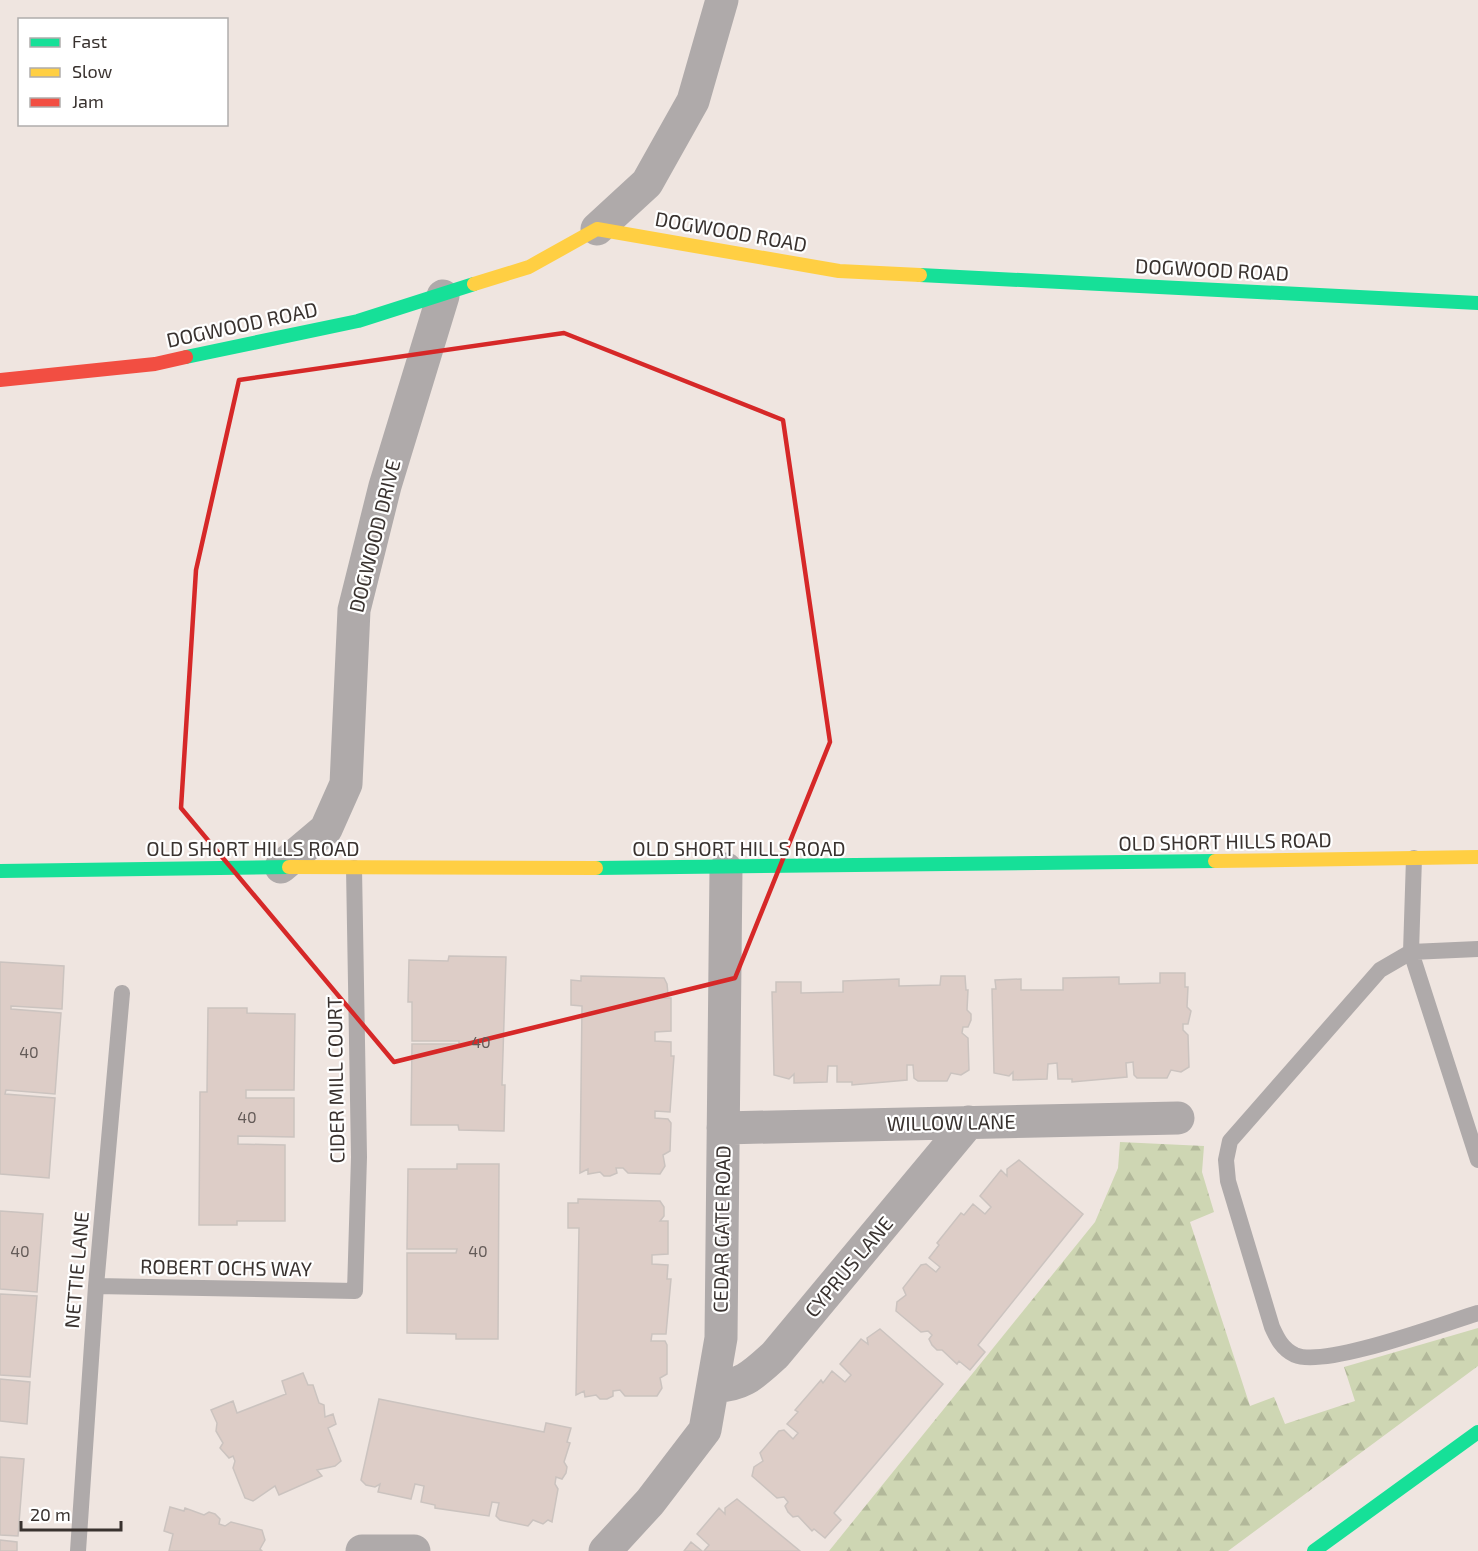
<svg xmlns="http://www.w3.org/2000/svg" width="1478" height="1551" viewBox="0 0 1478 1551" font-family="'Exo 2',sans-serif">
  <style>
    .forest { fill: url(#forest-firs) }
    .building { fill: #ddcdc7; stroke: #cbc3bf; stroke-width: 1.5 }
    .lines { fill: none; stroke-linecap: round; stroke-linejoin: round }
    .lane { stroke: #afaaaa; stroke-width: 16 }
    .street { stroke: #afaaaa; stroke-width: 33 }
    .fast { stroke: #16e098; stroke-width: 14 }
    .slow { stroke: #ffcf43; stroke-width: 14 }
    .jam { stroke: #f24e42; stroke-width: 14 }
    .marked { fill: none; stroke: #d62828; stroke-width: 4.5; stroke-linejoin: round }
    .labels { text-anchor: middle; stroke-width: 4.5; stroke-linejoin: round; paint-order: stroke }
    .number-label { font-size: 16px; fill: #645b58 }
    .street-label { font-size: 20px; fill: #39322f; stroke: #fff }
  </style>
  <defs>
    <pattern id="forest-firs" width="22" height="20" patternUnits="userSpaceOnUse" patternTransform="scale(1.5)"><rect width="22" height="20" fill="#ced6b3"/><path d="M5 1l3.5 6h-7zM16 11l3.5 6h-7z" fill="#b2b89a"/></pattern>
  </defs>
  <rect width="100%" height="100%" fill="#efe5e0"/>
  <path class="forest" d="M1120 1142 1204 1146 1202 1172 1214 1212 1190 1222 1250 1406 1274 1397 1285 1424 1355 1401 1344 1367 1478 1328V1366L1228 1551H829L1095 1222 1118 1168Z"/>
  <path class="building" d="M449 956 506 957 502 1085H505L504 1131 459 1130 458 1125H411L412 1044H459V1041H412V1002H408L409 960 448 961Z
    M0 962 64 966 62 1009 11 1006V1009L61 1013 55 1094 6 1090 5 1094 55 1098 49 1178 0 1174Z
    M1160 973H1185V987H1188L1187 1007 1191 1011 1188 1024H1183V1030L1188 1035 1189 1067 1181 1072 1171 1070 1167 1078H1137L1134 1075 1133 1062 1126 1063 1127 1077 1072 1082V1079H1058L1057 1063 1048 1064 1047 1079 1013 1080V1072L1009 1076 994 1073 992 989H996L995 980 1021 979V990H1063V978L1119 977V984L1160 983Z
    M581 976 664 978 667 984 668 994 663 998H671V1031L655 1032V1041L671 1042V1056H674L670 1112 655 1111V1118L668 1119 671 1123 670 1151 663 1155 665 1166 660 1174 628 1173 623 1168H616L617 1173 610 1176H604L600 1172 588 1174V1169L580 1173 582 1006 571 1005V980L581 981Z
    M941 976H965L966 990H968L967 1010 971 1014V1020L968 1027H963L962 1033 968 1038 969 1070 961 1075 951 1073 947 1081H918L914 1078 913 1065H907V1080L852 1085V1082H837V1066H828L827 1082 794 1083V1074L789 1079 774 1075 772 992H776V982H801V993L843 992V981L899 979V986L940 985Z
    M208 1008H247V1013L295 1014 294 1090H246V1098H294V1137L238 1136V1144L285 1145V1221H237V1225H199L200 1092H207Z
    M1019 1160 1083 1214 978 1345 985 1352 970 1370 959 1361 957 1364 942 1350H937L932 1345 929 1339 932 1335 928 1331 921 1332 896 1311 897 1302 906 1295 903 1288 921 1265 926 1264 936 1272 940 1267 929 1258 939 1245 937 1243 961 1213 964 1215 973 1204 985 1214 991 1207 980 1196 1001 1170 1007 1176V1169Z
    M457 1164H499L498 1339H456V1334L407 1333V1253H456L457 1249H407L408 1169H457Z
    M578 1199 660 1201 664 1207V1216L660 1221H668V1254L652 1255V1264L668 1265 667 1279H671L666 1334H652L651 1341H665L667 1345V1374L660 1378 662 1388 657 1396H625L620 1390 613 1391V1396L607 1399H600L596 1395 585 1397 584 1391 576 1395 579 1228H568V1203H578Z
    M0 1211 43 1214 37 1292 0 1289Z
    M0 1294 37 1296 30 1377 0 1375Z
    M880 1329 943 1384 834 1513 841 1520 825 1538 814 1529 812 1531 798 1516 793 1517 788 1512 785 1506 788 1502 784 1497 777 1498 752 1476 754 1467 763 1461 760 1453 779 1431 784 1430 793 1439 798 1433 787 1424 798 1412 795 1410 821 1380 823 1383 832 1371 845 1382 851 1375 840 1364 861 1339 868 1344 867 1338Z
    M303 1373 308 1385H313L319 1403 324 1405 325 1417 333 1414 336 1424 328 1428 341 1461 335 1466 317 1470 322 1476 279 1495 275 1486 253 1501 245 1498 233 1468 235 1461 233 1456 229 1458 220 1448 223 1443 216 1431 217 1423 211 1410 233 1401 237 1413 286 1394 282 1381Z
    M0 1379 30 1382 27 1424 0 1421Z
    M379 1399 544 1432 546 1423 571 1428 567 1442 570 1443 564 1462 567 1467 566 1473 562 1479 556 1477 555 1484 558 1489 552 1522 548 1520 543 1524 533 1520 528 1526 500 1520 496 1516 499 1503 492 1502 489 1516 435 1508V1505L421 1502 424 1486 415 1484 411 1499 378 1492 380 1484 375 1487 366 1485 361 1480Z
    M0 1457 24 1459 18 1536 0 1535Z
    M737 1499 800 1551H704L709 1545 697 1534 719 1508 725 1514V1508Z
    M170 1507 184 1511 185 1508 204 1515 209 1512 215 1514 220 1519 219 1524 225 1526 231 1522 262 1530 265 1540 260 1549 262 1551H169L173 1534 164 1531Z
    M0 1540 17 1542V1551H0Z
    M691 1542 702 1551H684Z"/>
  <g class="lines">
    <path class="lane" d="M1414 858 1411 952 1478 1160
      M1478 949 1411 952 1380 970 1230 1141 1226 1160 1228 1181 1272 1327C1277 1338 1282 1349 1295 1355 1325 1368 1442 1324 1478 1313
      M96 1286 355 1291 359 1157 354 868
      M78 1551 96 1286 122 993"/>
    <path class="street" d="M597 229 647 183 693 101 722 0
      M281 867 326 829 346 784 354 610 385 486 443 296
      M723 1128 1178 1118
      M713 1386C742 1387 754 1374 775 1355L969 1122
      M362 1551H414
      M605 1551 650 1502 705 1430 721 1338 726 869"/>
    <path class="fast" d="M920 275 1478 303
      M186 357 358 321 474 284
      M596 868 1215 861
      M0 871 289 867
      M1314 1551 1478 1432"/>
    <path class="slow" d="M474 284 529 267 597 229 839 271 920 275
      M1215 861 1478 857
      M289 867 596 868"/>
    <path class="jam" d="M0 380 155 364 186 357"/>
  </g>
  <path class="marked" d="M564 333 783 420 830 742 735 978 394 1062 181 808 196 570 239 380Z"/>
  <g class="labels">
    <g class="number-label">
      <text x="481" y="1048">40</text>
      <text x="29" y="1058">40</text>
      <text x="247" y="1123">40</text>
      <text x="20" y="1257">40</text>
      <text x="478" y="1257">40</text>
    </g>
    <g class="street-label">
      <text transform="translate(731 232) rotate(10)" y="7">DOGWOOD ROAD</text>
      <text transform="translate(1212 270) rotate(3)" y="7">DOGWOOD ROAD</text>
      <text transform="translate(242 325) rotate(-12)" y="7">DOGWOOD ROAD</text>
      <text transform="translate(375 536) rotate(-76)" y="7">DOGWOOD DRIVE</text>
      <text transform="translate(1225 842) rotate(-1)" y="7">OLD SHORT HILLS ROAD</text>
      <text x="253" y="856">OLD SHORT HILLS ROAD</text>
      <text x="739" y="856">OLD SHORT HILLS ROAD</text>
      <text transform="translate(336 1080) rotate(-91)" y="7">CIDER MILL COURT</text>
      <text transform="translate(951 1123) rotate(-1)" y="7">WILLOW LANE</text>
      <text transform="translate(722 1229) rotate(-89)" y="7">CEDAR GATE ROAD</text>
      <text transform="translate(849 1267) rotate(-50)" y="7">CYPRUS LANE</text>
      <text transform="translate(226 1268) rotate(1)" y="7">ROBERT OCHS WAY</text>
      <text transform="translate(77 1270) rotate(-85)" y="7">NETTIE LANE</text>
    </g>
  </g>
  <rect x="18" y="18" width="210" height="108" fill="#ffffff" stroke="#b0adac" stroke-width="1.5"/>
  <rect x="30" y="38" width="30" height="9" fill="#16e098" stroke="#b0adac" stroke-width="1.5"/>
  <text x="72" y="48" font-size="18" fill="#39322f">Fast</text>
  <rect x="30" y="68" width="30" height="9" fill="#ffcf43" stroke="#b0adac" stroke-width="1.5"/>
  <text x="72" y="78" font-size="18" fill="#39322f">Slow</text>
  <rect x="30" y="98" width="30" height="9" fill="#f24e42" stroke="#b0adac" stroke-width="1.5"/>
  <text x="72" y="108" font-size="18" fill="#39322f">Jam</text>
  <path d="M21 1521v9h100v-9" fill="none" stroke="#39322f" stroke-width="3"/>
  <text x="30" y="1521" font-size="18" fill="#39322f" stroke="#ffffff" stroke-width="4.5" paint-order="stroke">20 m</text>
</svg>
